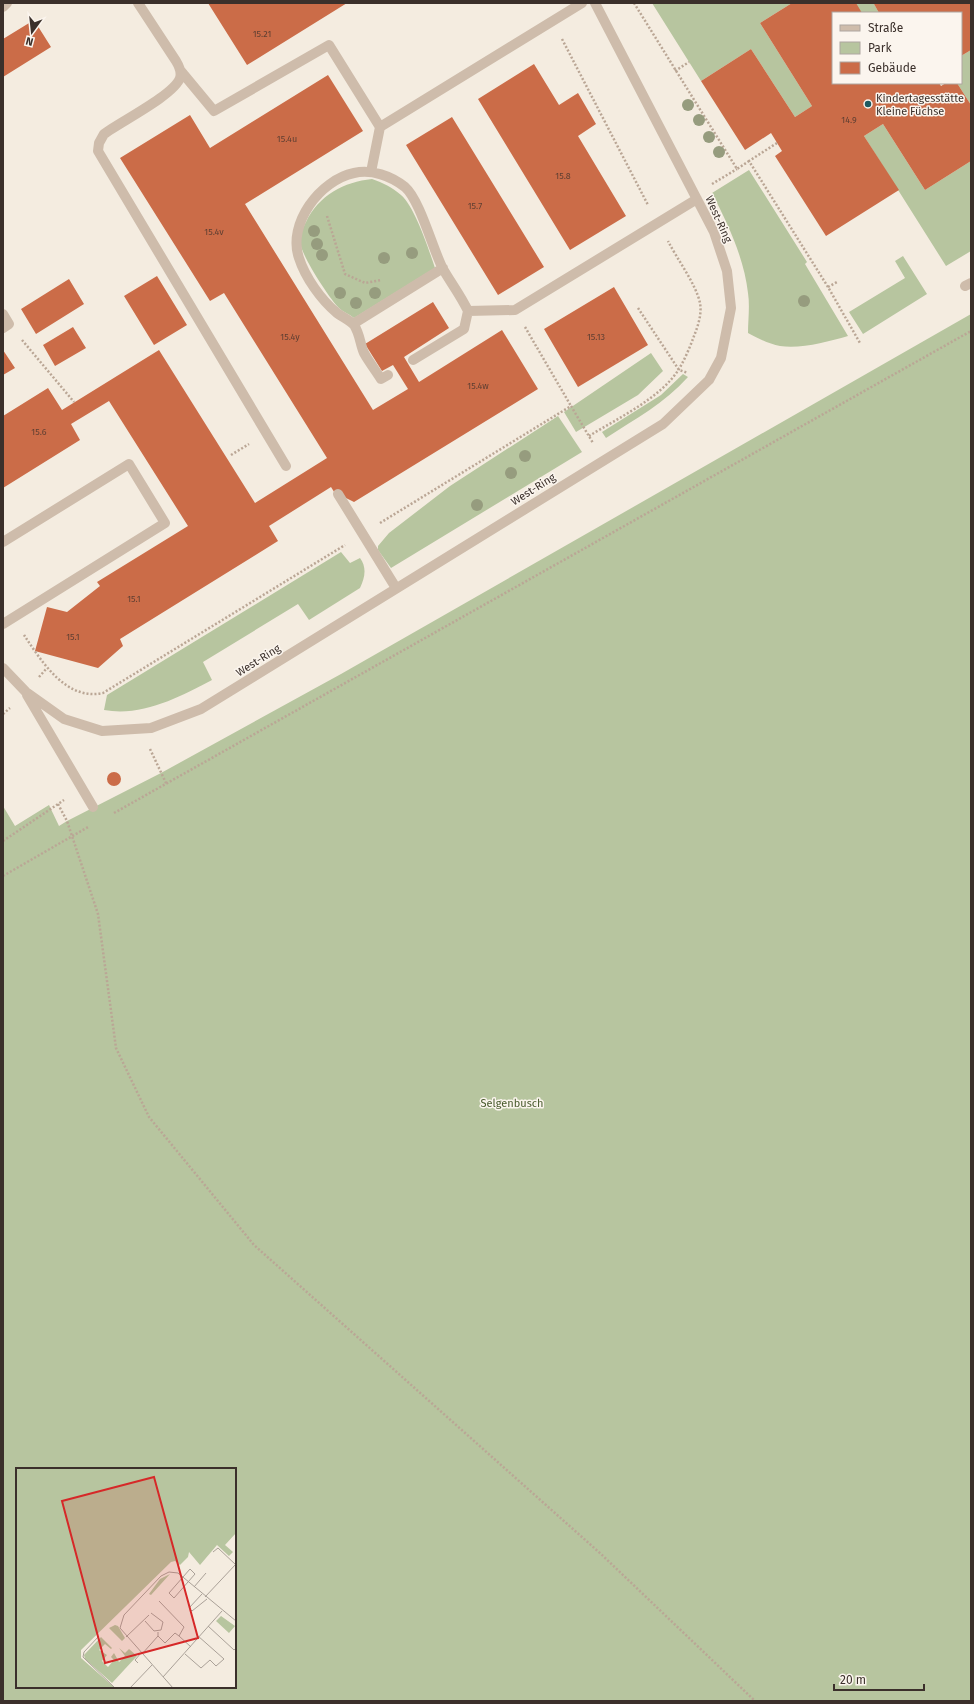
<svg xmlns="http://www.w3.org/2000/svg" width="974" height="1704" viewBox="0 0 974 1704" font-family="'Fira Sans',sans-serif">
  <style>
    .green { fill: #b7c59f; fill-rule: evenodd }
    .building { fill: #cb6c48 }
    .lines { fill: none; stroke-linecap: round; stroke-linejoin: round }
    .path { stroke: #baa695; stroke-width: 2.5; stroke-dasharray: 2 2; stroke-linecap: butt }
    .minor { stroke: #cebcab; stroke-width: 10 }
    .tree { fill: #969c7e }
    .poi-dot { fill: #1d5960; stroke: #fbf5ee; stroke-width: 1.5 }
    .labels { text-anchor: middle; stroke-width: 3; stroke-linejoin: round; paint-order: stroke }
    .number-label { font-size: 9px; fill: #5f3f32 }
    .poi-label { font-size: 11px; fill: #3b302b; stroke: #fbf5ee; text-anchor: start }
    .street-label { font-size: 11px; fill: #3b302b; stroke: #fbf5ee }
    .park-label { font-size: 11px; fill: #495b2d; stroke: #fbf5ee }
    .inset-road { fill: none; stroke: #aaa198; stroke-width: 1 }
    .view { fill: #d62828; fill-opacity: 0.15; stroke: #d62828; stroke-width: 2 }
    .inset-edge { fill: none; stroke: #3b302b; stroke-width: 2 }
  </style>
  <rect width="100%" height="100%" fill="#f4ece0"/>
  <path class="green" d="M652 3H792L760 23 812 106 795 117 751 49 701 81Z
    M856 3H875L874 4 879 13H848Z
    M971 50V105L957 83H961V56Z
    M883 124 925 190 971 161V251L946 266 864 136Z
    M749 170 807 262 805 264 848 336C827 342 801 349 780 346 769 344 757 338 748 333 748 320 750 306 748 293 744 258 728 224 712 193Z
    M372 179C383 183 392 187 401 195 415 207 429 250 435 268L354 318C349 314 343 312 339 308 329 298 301 255 300 242 300 236 303 227 306 222 319 195 344 182 372 179Z
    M903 256 927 294 863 334 849 312 905 278 895 261Z
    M971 314V1701H3V806L15 826 49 805 59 826 67 821 161 773 341 674ZM17 1469H235V1687H17Z
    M651 353 663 371 638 395 576 432 564 412Z
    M683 374 688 377C665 403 635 419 606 438L602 432 661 395Z
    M558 416 582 452 391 568 378 550V546L389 533 450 486Z
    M341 552 350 563 360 558C367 567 365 578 360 588L309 620 298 604 203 662 212 680C180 697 142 717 104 710L107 695Z"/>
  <path class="building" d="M208 3H347L247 65Z
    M792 3H856L862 13H833V83H939L941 86 946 83H957L971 105V161L925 190 883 124 864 136 899 190 826 236 775 156 782 151 771 133 745 150 701 81 751 49 795 117 812 106 760 23Z
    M875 3H971V50L961 56V13H879L874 4Z
    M34 20 51 47 3 77V39Z
    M534 64 559 105 578 93 596 124 578 136 626 216 570 250 478 99Z
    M328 75 363 131 245 204 373 410 408 389 393 365 382 371 365 344 433 302 449 328 404 357 419 382 502 330 538 389 354 502 338 494 336 495 331 487 269 526 278 541 120 639 123 646 98 668 35 651 47 607 67 612 100 586 97 582 188 526 109 401 71 424 80 440 3 488V416L48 388 62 410 159 350 255 503 327 458 224 293 210 301 120 158 190 115 210 148Z
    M452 117 544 267 498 295 406 145Z
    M157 276 187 325 154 345 124 296Z
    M69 279 84 304 36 334 21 309Z
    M614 287 648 345 578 387 544 329Z
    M73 327 86 348 55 366 43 345Z
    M3 350 15 368 3 375Z
    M107 779a7 7 0 1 1 14 0a7 7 0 1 1-14 0Z"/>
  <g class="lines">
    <path class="path" d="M634 3 737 169 749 161
      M562 39 648 205
      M675 71 689 62
      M777 143 749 161 828 287 860 343
      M712 184 737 169
      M327 216 345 274 365 283 381 280
      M828 287 837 282
      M638 308 679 370 688 373
      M525 327 571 406
      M22 340 74 402
      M589 436C618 418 661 398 679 369 685 359 690 347 694 336 698 326 702 314 700 303 696 284 677 259 668 241
      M231 455 249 444
      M380 523 571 406 593 443
      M24 635C42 662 66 701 103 693L345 545
      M39 677 47 668
      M3 714 10 708
      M150 749 166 783
      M58 804 67 821 98 914 116 1048 149 1117 254 1245 601 1554 755 1701
      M114 813 971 331
      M3 841 64 800
      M3 876 88 827"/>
    <path class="minor" d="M138 3 176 61C179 66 182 72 180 78 174 95 120 122 104 134L99 143 98 151 286 466
      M3 7 7 3
      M180 70 214 111 329 45 380 127 371 172
      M380 127 582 3
      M965 286 971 283
      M468 311 515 310 697 199
      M3 314 9 324 3 328
      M353 324 443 268
      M388 375 381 379C376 371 369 362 364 353 360 344 360 334 354 325 350 320 342 317 337 313 321 300 305 277 299 258 287 224 320 180 354 173 372 169 391 176 405 187 420 200 433 250 443 269 451 283 461 296 468 311L464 329 413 360
      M338 494 396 588
      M3 542 129 464 165 523 3 624
      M3 668 26 692 64 719 102 731 151 728 201 709 663 424 709 380 721 358 731 308 727 271 714 232 595 3
      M27 695 93 807"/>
  </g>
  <g class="tree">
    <circle cx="688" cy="105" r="6"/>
    <circle cx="699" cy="120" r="6"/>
    <circle cx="709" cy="137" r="6"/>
    <circle cx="719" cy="152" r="6"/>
    <circle cx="314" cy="231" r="6"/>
    <circle cx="317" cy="244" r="6"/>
    <circle cx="412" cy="253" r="6"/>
    <circle cx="322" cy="255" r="6"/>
    <circle cx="384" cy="258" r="6"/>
    <circle cx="340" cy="293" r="6"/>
    <circle cx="375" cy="293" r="6"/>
    <circle cx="804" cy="301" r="6"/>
    <circle cx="356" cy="303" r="6"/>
    <circle cx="525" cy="456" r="6"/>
    <circle cx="511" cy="473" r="6"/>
    <circle cx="477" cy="505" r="6"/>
  </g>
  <circle class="poi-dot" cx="868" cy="104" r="4"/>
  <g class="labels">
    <g class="number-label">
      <text x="262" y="37">15.21</text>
      <text x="849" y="123">14.9</text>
      <text x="287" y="142">15.4u</text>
      <text x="563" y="179">15.8</text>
      <text x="475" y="209">15.7</text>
      <text x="214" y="235">15.4v</text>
      <text x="290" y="340">15.4y</text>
      <text x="596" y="340">15.13</text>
      <text x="478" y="389">15.4w</text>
      <text x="39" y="435">15.6</text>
      <text x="134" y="602">15.1</text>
      <text x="73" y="640">15.1</text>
    </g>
    <g class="poi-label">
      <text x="876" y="102">Kindertagesstätte<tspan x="876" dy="13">Kleine Füchse</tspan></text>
    </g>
    <g class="street-label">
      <text transform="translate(719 219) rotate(66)" y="4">West-Ring</text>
      <text transform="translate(533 489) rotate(-32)" y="4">West-Ring</text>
      <text transform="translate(258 660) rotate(-32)" y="4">West-Ring</text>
    </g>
    <g class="park-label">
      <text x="512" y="1107">Selgenbusch</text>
    </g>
  </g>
  <g transform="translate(16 1468)">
    <rect width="220" height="220" fill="#f4ece0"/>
    <path d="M0 0H220V65L209 77 217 84 213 88 201 77 184 97 173 84 172 89 164 97 159 93 155 94 65 182V190L99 220H0ZM154 106 135 127 133 126 144 111ZM205 148 219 158 213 165 200 153ZM99 157 102 158 109 170 106 173 93 160ZM85 169 96 180 95 181 89 176 83 182 91 187 86 193 92 199 98 192 95 189 98 185 103 194 109 188 103 180 109 185 113 181 121 188 96 215 69 191 68 187Z" fill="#b7c59f"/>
    <path class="inset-road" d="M197 84 202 80 220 97M174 101 179 106 158 130 153 125ZM178 119 190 105M186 126 173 140 176 143 191 131M189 129 220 96M143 133 168 159 163 168 175 179M129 153 138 163 145 162 147 154 135 145M192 158 218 182 220 180M142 164V168L149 175 159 165 163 168M83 168 68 184 67 189 99 220M182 168 208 191M110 169 133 147M126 186 142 168M169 186 185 200 194 192 200 198 208 191M122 195 119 192 125 185M147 209 206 143M114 220 136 197M157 220 104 160 108 147 145 108 153 104 162 105 220 153"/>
    <path class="view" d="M138 9 182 170 89 195 46 33Z"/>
    <rect width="220" height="220" class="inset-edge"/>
  </g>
  <rect width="974" height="1704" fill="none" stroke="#3b302b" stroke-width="8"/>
  <rect x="832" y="12" width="130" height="72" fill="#fbf5ee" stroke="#aea6a0"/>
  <rect x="840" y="25" width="20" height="6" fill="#cebcab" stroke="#aea6a0"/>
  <text x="868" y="32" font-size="12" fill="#3b302b">Straße</text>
  <rect x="840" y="42" width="20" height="12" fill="#b7c59f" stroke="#aea6a0"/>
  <text x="868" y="52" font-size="12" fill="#3b302b">Park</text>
  <rect x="840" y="62" width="20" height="12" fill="#cb6c48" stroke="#aea6a0"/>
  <text x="868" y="72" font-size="12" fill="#3b302b">Gebäude</text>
  <g transform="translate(32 32) rotate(195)" stroke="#fbf5ee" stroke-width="3" paint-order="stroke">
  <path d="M0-3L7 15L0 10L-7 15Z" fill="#3b302b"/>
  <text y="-6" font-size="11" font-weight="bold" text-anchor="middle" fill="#3b302b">N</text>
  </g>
  <path d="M834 1684v6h90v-6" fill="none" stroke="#3b302b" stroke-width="2"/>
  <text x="840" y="1684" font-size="12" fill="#3b302b" stroke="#fbf5ee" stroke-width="3" paint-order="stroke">20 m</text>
</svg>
